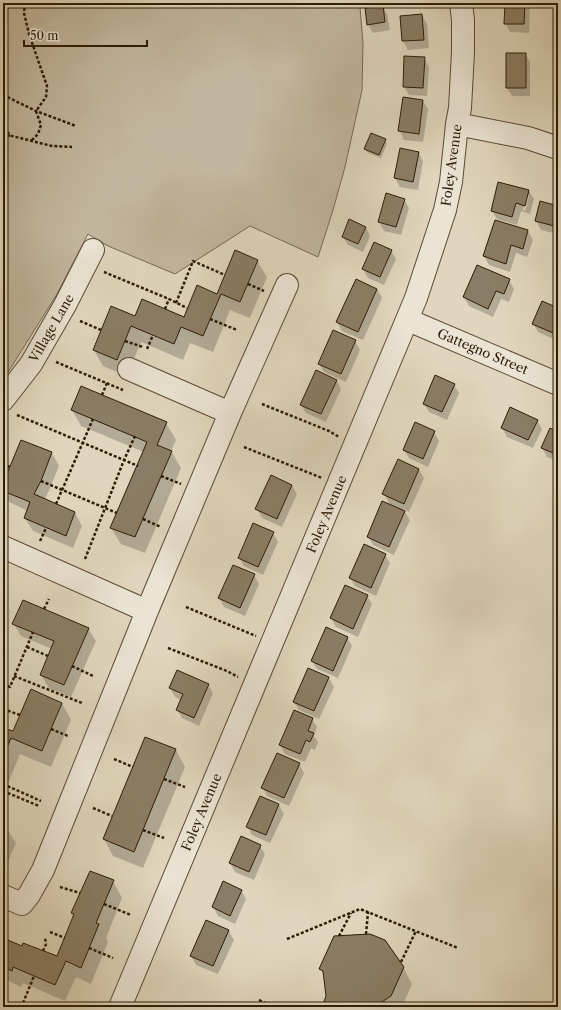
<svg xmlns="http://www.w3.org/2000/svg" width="561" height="1010" viewBox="0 0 561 1010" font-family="'Libre Caslon Text',serif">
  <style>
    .green { fill: #c2b69e; stroke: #786952 }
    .shadow { fill: #0003; fill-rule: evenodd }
    .building { fill: #8a7d65; stroke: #2d1c05 }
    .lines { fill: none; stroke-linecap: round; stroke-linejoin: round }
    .minor-casing { stroke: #5a4a33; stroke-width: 24 }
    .path { stroke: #2d1c05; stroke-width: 2.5; stroke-dasharray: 3 2; stroke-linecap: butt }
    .minor { stroke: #ebe4d4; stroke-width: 22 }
    .labels { text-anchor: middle; stroke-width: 3.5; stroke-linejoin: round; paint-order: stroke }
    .street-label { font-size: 13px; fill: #2d1c05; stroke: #ebe4d4 }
  </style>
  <rect width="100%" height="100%" fill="#e0d6bd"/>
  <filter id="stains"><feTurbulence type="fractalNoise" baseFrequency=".005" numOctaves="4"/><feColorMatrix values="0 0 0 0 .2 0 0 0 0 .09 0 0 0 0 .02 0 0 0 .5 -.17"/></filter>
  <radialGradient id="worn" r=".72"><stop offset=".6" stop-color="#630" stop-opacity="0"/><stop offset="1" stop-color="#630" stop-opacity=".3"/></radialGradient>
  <path class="green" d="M3 3H359L360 7 363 44 362 90 345 167 333 210 318 257 250 226 175 274 108 246 88 234 57 294 10 369 3 378Z"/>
  <path class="shadow" d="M404 3H417L405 5Z
    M506 3H530L529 33 510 32 505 23Z
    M382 6 387 14 390 30 373 33 368 24Z
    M422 15 427 24 429 48 408 50 403 41 401 17Z
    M525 54 530 62V96H512L507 88Z
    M424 58 429 67 427 96 409 95 404 87Z
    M423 101 428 109 423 142 404 140 400 131Z
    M385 140 387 144 381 158 368 153 365 149Z
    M418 152 423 161 418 190 400 187 395 178Z
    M529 191 534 199 530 214 521 211 517 225 497 219 492 211ZM526 196H529L525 211 523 210Z
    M404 200 409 208 401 235 384 231 379 222Z
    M558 207V234L541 230 536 221Z
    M495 221 528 231 533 240 527 257 516 253 510 272 489 265 484 256Z
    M366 227 370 236 363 252 348 245 343 237Z
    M391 251 396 259 384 285 368 278 363 269Z
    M257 261 267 277 250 318 230 310 213 352 190 343 183 360 141 342 127 376 103 366 94 350 135 317 184 318 218 295Z
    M509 280 514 289 509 302 501 299 493 317 469 306 464 297Z
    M377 289 382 298 363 340 342 331 337 322Z
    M558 310V341L538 332 533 323Z
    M355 341 360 350 346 382 324 372 319 364Z
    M336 380 341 389 326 422 306 413 301 405Z
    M454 385 459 393 447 420 429 412 424 404Z
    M72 410 166 423 176 440 171 451 181 468 145 553 121 544 111 528 144 452 81 426Z
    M537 420 542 429 533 448 507 437 502 428Z
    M434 432 439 441 428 467 409 458 404 450Z
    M558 433V461L547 457 542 448Z
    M52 453 59 466 45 500 75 513 82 526 73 548 33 531 25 518 28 511 9 502 3 492V485Z
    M398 461 419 470 424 478 409 512 403 509 410 520 394 555 373 545 368 536 390 505 384 494Z
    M292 486 297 494 282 527 262 518 257 509Z
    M273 533 278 542 263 575 244 566 239 557Z
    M385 555 390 563 376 596 355 586 350 578Z
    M254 575 259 584 245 616 224 607 219 598Z
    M367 596 372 604 358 637 336 627 331 618Z
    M14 624 88 629 96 641 71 697 49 688 41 675 52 649 21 636Z
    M347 637 352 646 338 678 317 669 312 661Z
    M309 669 329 678 334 687 319 719 299 710 294 702Z
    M208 685 213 693 199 726 182 718 177 710 181 700 175 697 170 688Z
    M62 703 71 720 51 767 20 754 9 781 3 778V729L13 733Z
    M312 719 317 727 314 736 318 742 315 750 311 748 305 762 285 754 280 745Z
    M146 738 176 750 185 767 143 868 113 856 104 839Z
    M299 764 304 773 289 806 267 796 263 788Z
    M260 797 279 805 284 814 270 843 252 835 247 826Z
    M3 826 6 827 16 843 6 866 3 865Z
    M260 846 265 854 254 880 235 872 230 863Z
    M113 881 122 898 106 938 108 942 91 984 76 977 65 1001 23 983 21 987 3 978V939L23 947 58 958 74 916 72 913Z
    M241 890 246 899 235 924 218 916 213 907Z
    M207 921 229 931 234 940 218 974 196 965 191 956Z
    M403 967 412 984 402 1007H323L327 996 325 977 320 969Z"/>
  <path class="building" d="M505 3H525L524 24H504Z
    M383 5 385 22 367 25 365 8Z
    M422 14 424 40 402 41 400 16Z
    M506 53H526V88H506Z
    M404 56 425 57 423 88 403 87Z
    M403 97 423 100 419 134 398 131Z
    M371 133 386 139 379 155 364 149Z
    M400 148 419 152 413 182 394 178Z
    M498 182 529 190 525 206 516 203 512 217 491 211Z
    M386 193 405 199 396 227 378 222Z
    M540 201 558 206V227L535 221Z
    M349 219 366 227 358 244 342 237Z
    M495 220 528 230 523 249 511 245 506 264 483 256Z
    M374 242 392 250 380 277 362 269Z
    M235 250 258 260 240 302 221 294 203 336 181 327 174 344 131 326 117 360 93 350 111 306 135 316 142 299 184 317 197 285 217 294Z
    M477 265 510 279 504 294 496 291 488 309 463 297Z
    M356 279 377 289 358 332 336 322Z
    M542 301 558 308V335L532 324Z
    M333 330 356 340 341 374 318 364Z
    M316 370 337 380 321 414 300 405Z
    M435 375 455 384 442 412 423 404Z
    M81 386 167 422 157 445 172 451 135 537 110 528 147 442 71 410Z
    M510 407 538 420 528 440 501 428Z
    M415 422 435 431 423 459 403 450Z
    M550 428 558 432V455L541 448Z
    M21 440 52 452 41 481 34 494 75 512 66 536 24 518 30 502 3 491V483Z
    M398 459 419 469 404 504 382 494Z
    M271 475 292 485 277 519 255 509Z
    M382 501 405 511 389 547 367 537Z
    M253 523 274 532 258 567 238 558Z
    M364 544 386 554 371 588 349 578Z
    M233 565 255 574 240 608 218 598Z
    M345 585 368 595 353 629 330 618Z
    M23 600 89 628 64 685 40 675 54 641 12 624Z
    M326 627 348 637 333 671 311 661Z
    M308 668 329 677 314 711 293 702Z
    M177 670 209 684 194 718 176 710 183 694 169 688Z
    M31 689 62 703 51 729 42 751 11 738 3 757V728L13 731Z
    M294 710 313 718 308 731 314 733 310 742 306 740 300 754 279 745Z
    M145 737 176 749 134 852 103 839Z
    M277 753 300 763 284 798 261 788Z
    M260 796 279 804 266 835 246 827Z
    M241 836 261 845 249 872 229 863Z
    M90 871 114 880 96 923 99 924 81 968 66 961 55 985 13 967 12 971 3 967V938L22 946 23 943 57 956 74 914 71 913Z
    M223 881 242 890 230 916 212 907Z
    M206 920 229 930 213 966 190 956Z
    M370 934 385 940 404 967 391 996 374 1007H322L326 996 323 971 319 969 334 936Z"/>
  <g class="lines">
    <defs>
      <path id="minor" d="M457 124 528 138 558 148
        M408 320 558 384
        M129 369 230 413
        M3 400 31 364 65 305 93 250
        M3 547 147 611
        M3 896 22 904 29 895 43 870 147 611 230 413 287 285
        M120 1007 416 298 445 210 451 182 457 124 460 108 463 52V20L461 3"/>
    </defs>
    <use href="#minor" class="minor-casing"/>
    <path class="path" d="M25 3 24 13 29 34 47 86 46 97 36 111 41 125 38 134 31 141
      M3 95 36 111 76 126
      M3 129 12 136 52 146 72 147
      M3 133 10 136
      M104 272 169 299 187 308
      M248 284 264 291
      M176 303 193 261 225 275
      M165 309 169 299
      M210 319 237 330
      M80 321 101 330
      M125 341 143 347
      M147 349 153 335
      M56 362 123 390
      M102 395 107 383
      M262 404 329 431 339 437
      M17 415 138 466
      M244 447 322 478
      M3 465V464L10 467
      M161 476 181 484
      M41 481 117 513
      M56 504 93 419
      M143 519 161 527
      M40 541 46 528
      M85 559 124 460 135 436
      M186 607 256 636
      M44 609 49 599
      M27 647 48 656
      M168 648 227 671 238 677
      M72 666 93 676
      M14 676 82 703
      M3 684 10 687 33 632
      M3 709 20 715
      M51 729 68 736
      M114 759 133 767
      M164 779 185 787
      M3 784 41 801
      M3 791 39 806
      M93 808 112 816
      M143 830 164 838
      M60 887 80 893
      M104 904 131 915
      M3 928 4 925
      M50 932 65 938
      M366 934 368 912
      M339 936 351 913
      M287 939 360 909 458 948
      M89 948 113 958
      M43 951 46 944 45 938
      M401 962 416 931
      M259 1000 274 1007
      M23 1003 34 976"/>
    <use href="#minor" class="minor"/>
  </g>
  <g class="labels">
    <g class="street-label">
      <text transform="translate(451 165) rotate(-82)" y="5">Foley Avenue</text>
      <text transform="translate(51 328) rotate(-60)" y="5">Village Lane</text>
      <text transform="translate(483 351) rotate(23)" y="5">Gattegno Street</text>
      <text transform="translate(326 514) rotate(-67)" y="5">Foley Avenue</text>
      <text transform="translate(201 812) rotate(-67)" y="5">Foley Avenue</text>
    </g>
  </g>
  <rect width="561" height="1010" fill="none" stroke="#e0d6bd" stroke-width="16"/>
  <rect x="4" y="4" width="553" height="1002" fill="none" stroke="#2d1c05" stroke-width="2"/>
  <rect x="8" y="8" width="545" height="994" fill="none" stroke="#2d1c05"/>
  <path d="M24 40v6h123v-6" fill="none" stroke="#2d1c05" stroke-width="2"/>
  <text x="30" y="40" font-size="12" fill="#2d1c05" stroke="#ebe4d4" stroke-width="3" paint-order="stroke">50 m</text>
  <rect width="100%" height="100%" filter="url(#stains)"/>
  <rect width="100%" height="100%" fill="url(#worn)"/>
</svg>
